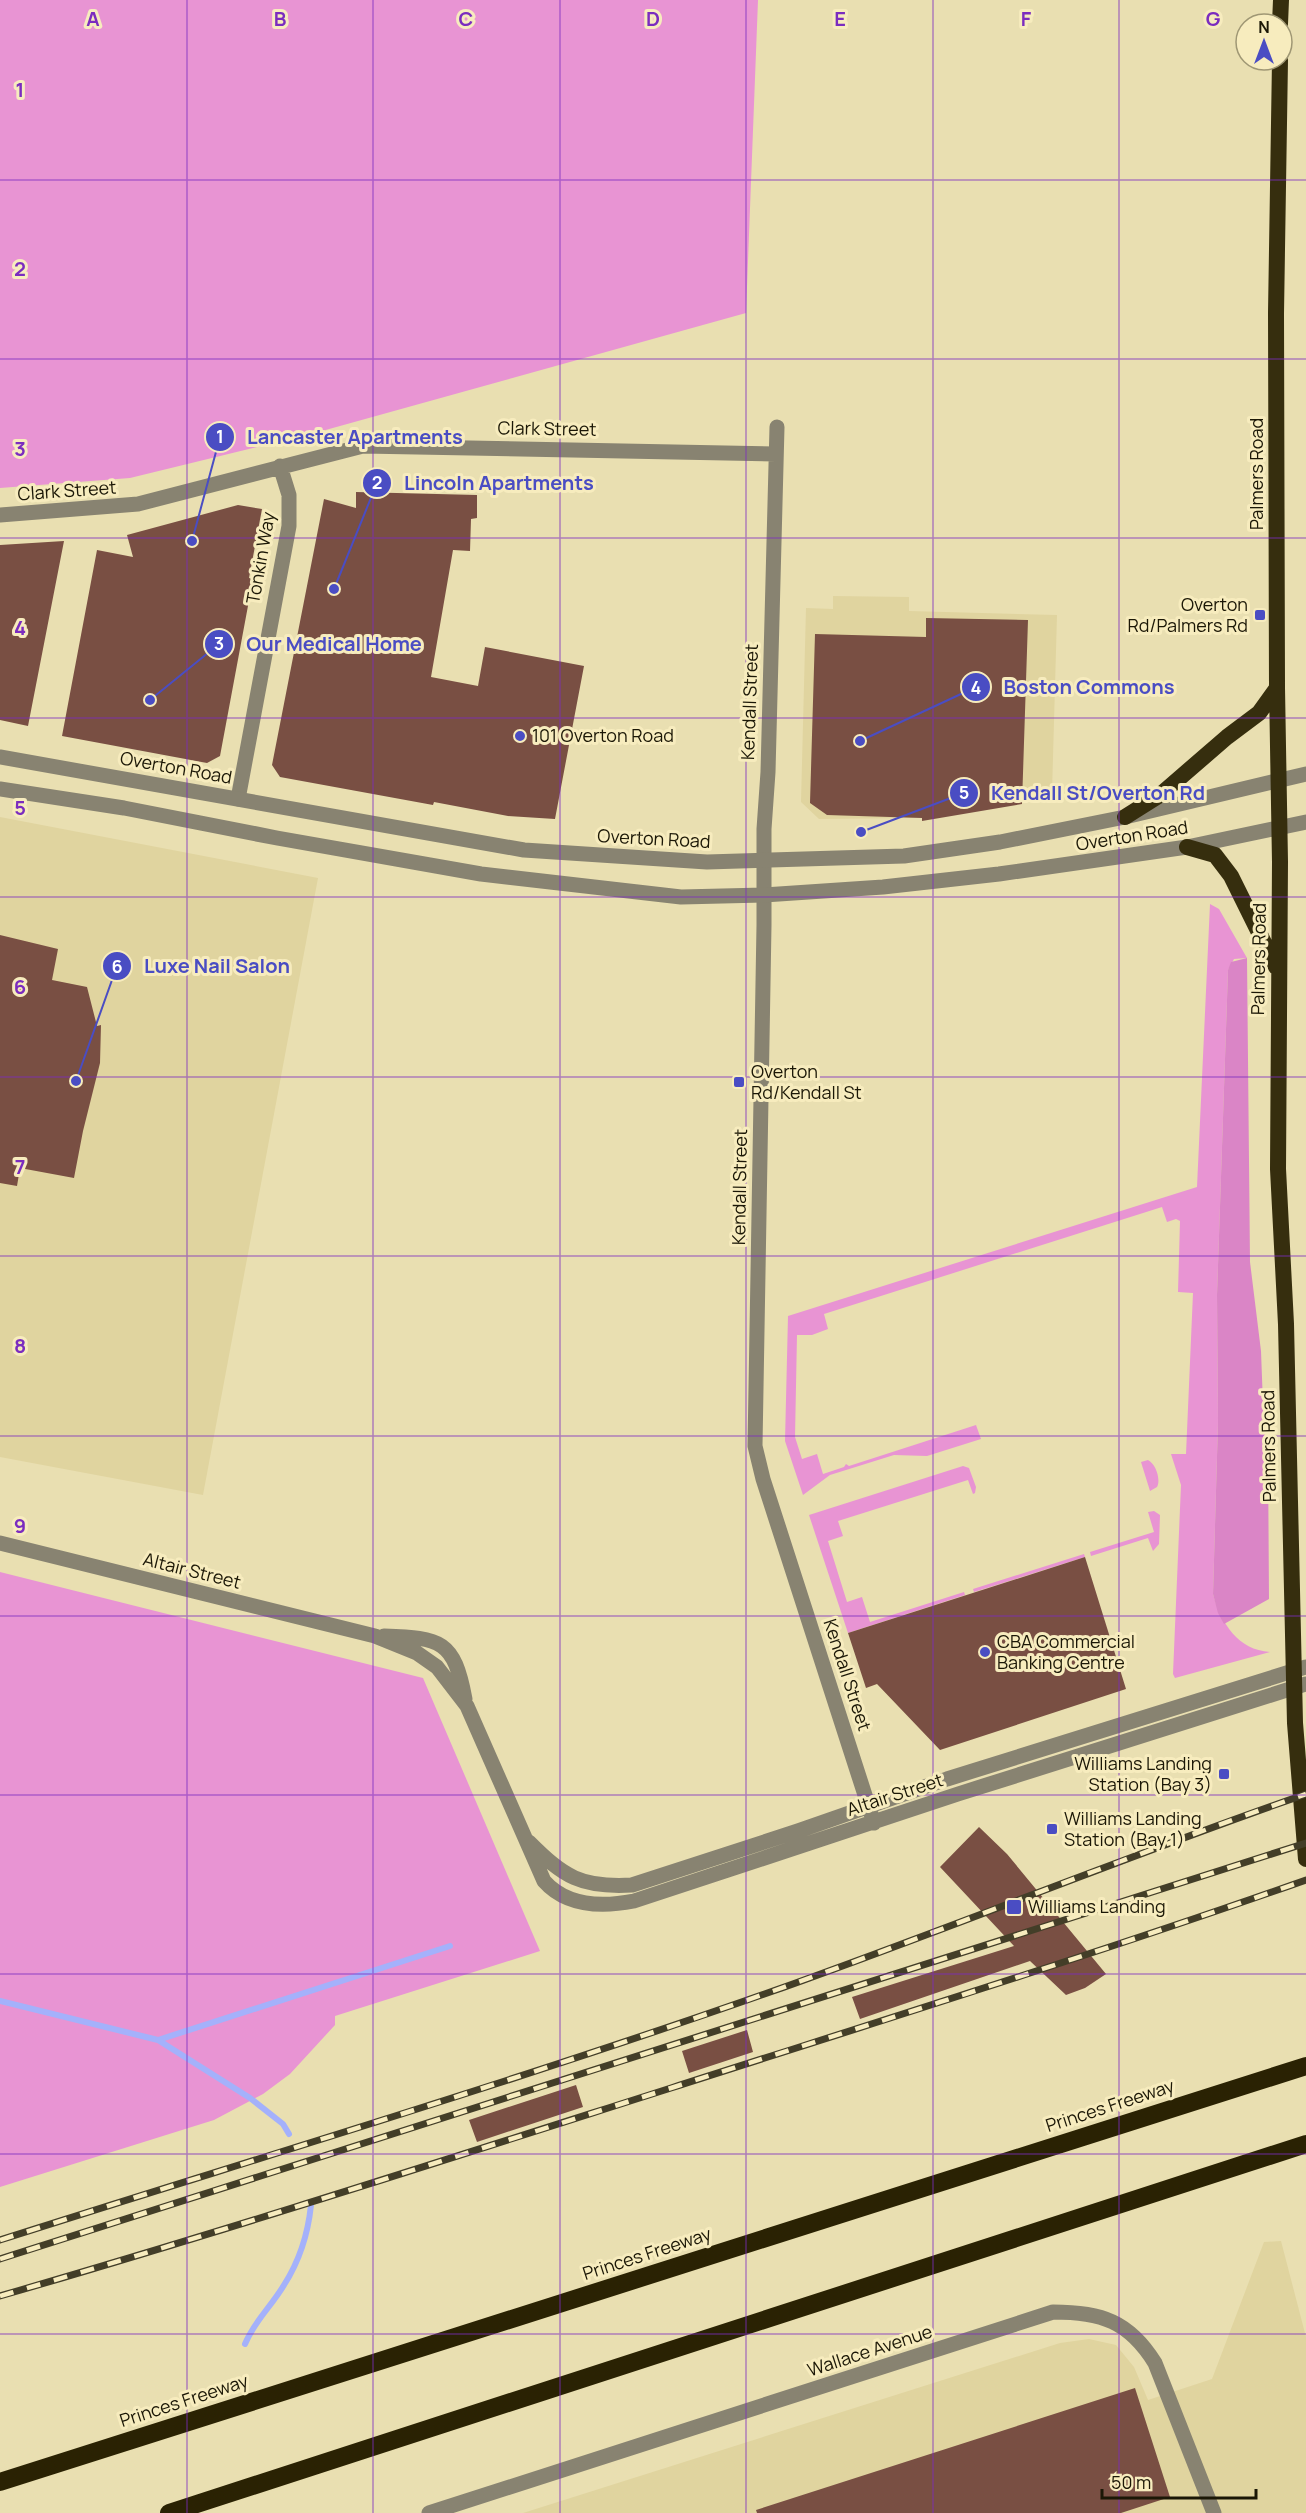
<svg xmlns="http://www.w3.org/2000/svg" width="1306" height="2513" viewBox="0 0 1306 2513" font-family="Manrope,sans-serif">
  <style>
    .built { fill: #e0d49f }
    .green { fill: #e894d3 }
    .forest { fill: #da85c6 }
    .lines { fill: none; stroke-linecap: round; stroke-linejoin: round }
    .stream { stroke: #a4b1fb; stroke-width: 6 }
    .building { fill: #794f43 }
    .minor { stroke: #888371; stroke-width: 15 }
    .tertiary { stroke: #888371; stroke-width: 15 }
    .trunk { stroke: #362e0e; stroke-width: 16 }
    .motorway { stroke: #2a2203; stroke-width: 18 }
    .rail-casing { stroke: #433e28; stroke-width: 7 }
    .rail { stroke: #f7ecbe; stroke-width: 4.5; stroke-dasharray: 14; stroke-linecap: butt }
    .grid { fill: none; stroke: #7b2cbf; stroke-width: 1.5; stroke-opacity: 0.55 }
    .poi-dot { fill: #4a4dc3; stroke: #f7ecbe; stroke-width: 2 }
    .labels { text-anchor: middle; stroke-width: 6; stroke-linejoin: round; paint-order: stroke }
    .street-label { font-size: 18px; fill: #1b1706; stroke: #f7ecbe }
    .poi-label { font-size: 18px; fill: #1b1706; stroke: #f7ecbe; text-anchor: start }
    .grid-label { font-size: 20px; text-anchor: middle; font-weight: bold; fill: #7b2cbf; stroke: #f7ecbe; stroke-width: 6; stroke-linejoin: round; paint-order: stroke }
    .leader { fill: none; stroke: #4a4dc3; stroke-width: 2 }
    .callout-dot { fill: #4a4dc3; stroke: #f7ecbe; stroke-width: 2 }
    .mark-label { font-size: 18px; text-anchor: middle; font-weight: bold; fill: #fff }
    .callout-label { font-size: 20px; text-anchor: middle; font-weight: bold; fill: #4a4dc3; stroke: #f7ecbe; stroke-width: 6; stroke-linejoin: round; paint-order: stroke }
  </style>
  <rect width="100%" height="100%" fill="#e9dfb1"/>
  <path class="built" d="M833 596 909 597V611L1057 615 1052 793 983 808 913 818 819 819 801 802 806 608 833 609Z
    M0 817 318 878 203 1495 0 1457Z
    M1281 2241 1306 2337V2513H523L1060 2343 1089 2339 1116 2345 1134 2367 1148 2400 1212 2379 1264 2242Z"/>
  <path class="green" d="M0 0H758L746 313 322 431 130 478 0 488Z
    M1210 904 1219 909 1247 958 1234 959 1228 970 1217 1295 1218 1422 1213 1594C1221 1623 1238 1650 1270 1652L1175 1678 1173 1674 1181 1485 1171 1454H1186L1193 1293 1178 1292 1180 1221 1176 1219 1167 1222 1162 1207 824 1314 828 1329 812 1335H797L795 1437 802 1459 817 1454 823 1474 844 1467 846 1464 849 1466 976 1425 981 1439 927 1456 894 1455 830 1475 803 1495 785 1441 788 1316 1197 1187Z
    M1148 1460C1156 1464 1161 1480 1157 1487L1150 1491 1141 1462Z
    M963 1466 969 1468 976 1487 975 1493 973 1494 968 1480 838 1521 843 1536 828 1541 847 1602 862 1597 870 1622 964 1592 965 1595 848 1633 809 1515Z
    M1154 1511 1160 1515 1159 1544 1153 1551 1148 1538 1091 1556 1090 1552 1154 1532 1148 1512Z
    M1084 1554 1085 1557 974 1592 973 1589Z
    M0 1572 423 1678 540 1951 335 2016V2025L290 2074 263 2094 214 2120 0 2187Z"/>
  <path class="forest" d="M1247 958 1250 1262 1261 1351 1264 1431 1268 1451 1269 1599 1224 1624 1218 1613 1213 1594 1218 1422 1217 1295 1228 970 1231 962Z"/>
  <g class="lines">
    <path class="stream" d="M0 2001 158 2040 250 2098 283 2124 289 2134
      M158 2040 450 1946
      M245 2344C255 2320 271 2307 284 2285 300 2260 308 2234 311 2205"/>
  </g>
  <path class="building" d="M356 492 477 495V518L471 519 470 551 453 550 431 677 478 686 485 647 584 666 555 819 508 816 434 802 433 805 280 777 272 765 324 499 356 508Z
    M238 505 262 509 249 578 253 579 220 756 207 763 62 736 97 550 133 557 127 535Z
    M64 541 28 726 0 720V545Z
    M926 618 1028 620 1022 804 922 821V818L827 815 810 803 815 634 926 637Z
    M0 935 58 949 52 980 87 987 97 1026 101 1025 100 1063 83 1131 74 1178 20 1168 17 1186 0 1183Z
    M1085 1557 1126 1689 940 1750 877 1684 866 1688 848 1633Z
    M979 1827 1007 1854 1106 1974 1085 1988 1066 1995 1030 1961 860 2019 852 1997 1014 1946 940 1867Z
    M747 2030 753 2052 689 2073 682 2051Z
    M576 2085 583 2107 477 2142 469 2120Z
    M1135 2388 1170 2497 1121 2513H757L756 2510Z"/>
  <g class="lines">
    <path class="minor" d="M777 427 768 772 764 829V925L755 1446 763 1479 874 1823
      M0 515 138 504 363 446 776 454
      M238 799 289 526V495L280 466
      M0 1543 375 1636 417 1653 437 1667 467 1706 544 1881C567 1907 603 1907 634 1901L958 1794 1306 1684
      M384 1636C441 1638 454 1640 465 1699
      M529 1842C564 1877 581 1888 632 1885L798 1831 947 1779 1306 1667
      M429 2513 1053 2312C1101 2312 1129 2321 1155 2363L1214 2513"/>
    <path class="tertiary" d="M0 757 524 850 707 862 904 856 1000 842 1125 817 1306 774
      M0 789 124 808 277 838 481 874 681 897 764 895 883 887 999 874 1187 847 1306 822"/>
    <path class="trunk" d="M1280 24 1281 0
      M1280 60 1276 313 1277 688 1280 862 1278 1169 1286 1324 1295 1723 1306 1859
      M1125 817 1160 795 1227 737 1259 713 1277 688
      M1187 847 1215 855 1231 876 1276 967"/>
    <path class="motorway" d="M0 2482 1306 2066
      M169 2513 1306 2144"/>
    <defs>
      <path id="rail" d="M0 2240C258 2158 517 2081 773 1991 951 1928 1127 1856 1306 1794
        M0 2259 1306 1843
        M0 2296C225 2231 448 2159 671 2088 883 2020 1096 1954 1306 1880"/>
    </defs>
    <use href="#rail" class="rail-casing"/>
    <use href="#rail" class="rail"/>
  </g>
  <path class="grid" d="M187 0V2513M373 0V2513M560 0V2513M746 0V2513M933 0V2513M1119 0V2513M0 180H1306M0 359H1306M0 538H1306M0 718H1306M0 897H1306M0 1077H1306M0 1256H1306M0 1436H1306M0 1616H1306M0 1795H1306M0 1974H1306M0 2154H1306M0 2334H1306"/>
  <g class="poi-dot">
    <rect x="1254" y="609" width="12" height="12" rx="3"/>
    <circle cx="520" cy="736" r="6"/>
    <rect x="733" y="1076" width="12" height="12" rx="3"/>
    <circle cx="985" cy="1652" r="6"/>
    <rect x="1218" y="1768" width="12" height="12" rx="3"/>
    <rect x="1046" y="1823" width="12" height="12" rx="3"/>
    <rect x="1006" y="1899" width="16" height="16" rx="3"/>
  </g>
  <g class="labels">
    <g class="street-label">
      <text transform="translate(547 429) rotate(1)" y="6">Clark Street</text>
      <text transform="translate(1257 474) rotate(-90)" y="6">Palmers Road</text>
      <text transform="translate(67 491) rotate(-4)" y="6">Clark Street</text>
      <text transform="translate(261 558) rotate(-80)" y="6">Tonkin Way</text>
      <text transform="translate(750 702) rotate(-88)" y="6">Kendall Street</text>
      <text transform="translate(176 768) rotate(10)" y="6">Overton Road</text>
      <text transform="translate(1132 836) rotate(-9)" y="6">Overton Road</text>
      <text transform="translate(654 839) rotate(3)" y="6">Overton Road</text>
      <text transform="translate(1259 959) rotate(-89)" y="6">Palmers Road</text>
      <text transform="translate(740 1187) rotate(-89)" y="6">Kendall Street</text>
      <text transform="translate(1269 1446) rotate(-91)" y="6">Palmers Road</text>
      <text transform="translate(192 1571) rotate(14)" y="6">Altair Street</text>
      <text transform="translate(847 1675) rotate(72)" y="6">Kendall Street</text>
      <text transform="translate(895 1795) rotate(-18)" y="6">Altair Street</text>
      <text transform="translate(1110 2106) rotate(-18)" y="6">Princes Freeway</text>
      <text transform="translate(647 2254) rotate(-18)" y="6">Princes Freeway</text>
      <text transform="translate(870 2351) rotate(-18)" y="6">Wallace Avenue</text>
      <text transform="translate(184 2401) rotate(-18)" y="6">Princes Freeway</text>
    </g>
    <g class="poi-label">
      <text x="1248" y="611" text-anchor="end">Overton<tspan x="1248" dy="21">Rd/Palmers Rd</tspan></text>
      <text x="532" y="742">101 Overton Road</text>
      <text x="751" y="1078">Overton<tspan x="751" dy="21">Rd/Kendall St</tspan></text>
      <text x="997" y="1648">CBA Commercial<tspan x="997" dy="21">Banking Centre</tspan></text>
      <text x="1212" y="1770" text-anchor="end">Williams Landing<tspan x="1212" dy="21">Station (Bay 3)</tspan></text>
      <text x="1064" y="1825">Williams Landing<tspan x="1064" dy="21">Station (Bay 1)</tspan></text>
      <text x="1028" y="1913">Williams Landing</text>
    </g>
  </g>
  <g class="grid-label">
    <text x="93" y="26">A</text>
    <text x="280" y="26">B</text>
    <text x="466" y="26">C</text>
    <text x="653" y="26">D</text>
    <text x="840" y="26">E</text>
    <text x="1026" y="26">F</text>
    <text x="1213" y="26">G</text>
    <text x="20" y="97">1</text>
    <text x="20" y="276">2</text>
    <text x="20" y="456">3</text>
    <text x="20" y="635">4</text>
    <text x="20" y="815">5</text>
    <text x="20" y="994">6</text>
    <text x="20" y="1174">7</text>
    <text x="20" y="1353">8</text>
    <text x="20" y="1533">9</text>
  </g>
  <path class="leader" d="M192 541L220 437M334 589L377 483M150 700L219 644M860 741L976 687M861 832L964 793M76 1081L117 966"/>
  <g class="callout-dot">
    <circle cx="192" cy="541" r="6"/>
    <circle cx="334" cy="589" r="6"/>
    <circle cx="150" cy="700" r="6"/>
    <circle cx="860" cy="741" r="6"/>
    <circle cx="861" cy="832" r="6"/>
    <circle cx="76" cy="1081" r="6"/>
    <circle cx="220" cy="437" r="15"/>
    <circle cx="377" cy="483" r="15"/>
    <circle cx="219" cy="644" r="15"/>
    <circle cx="976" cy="687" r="15"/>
    <circle cx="964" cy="793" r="15"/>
    <circle cx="117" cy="966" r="15"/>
  </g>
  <g class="mark-label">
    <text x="220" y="443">1</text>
    <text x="377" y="489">2</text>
    <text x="219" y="650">3</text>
    <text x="976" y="694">4</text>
    <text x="964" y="799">5</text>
    <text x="117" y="973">6</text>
  </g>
  <g class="callout-label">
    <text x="355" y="444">Lancaster Apartments</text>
    <text x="499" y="490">Lincoln Apartments</text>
    <text x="334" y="651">Our Medical Home</text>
    <text x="1089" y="694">Boston Commons</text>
    <text x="1098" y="800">Kendall St/Overton Rd</text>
    <text x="217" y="973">Luxe Nail Salon</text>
  </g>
  <g transform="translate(1264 42)"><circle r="28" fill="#f7ecbe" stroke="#9f9774" stroke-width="1.5"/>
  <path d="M0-4.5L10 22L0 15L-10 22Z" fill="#4a4dc3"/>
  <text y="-9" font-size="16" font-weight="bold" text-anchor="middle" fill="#1b1706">N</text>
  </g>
  <path d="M1102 2489v9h154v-9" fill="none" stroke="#1b1706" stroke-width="3"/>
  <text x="1111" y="2489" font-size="18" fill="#1b1706" stroke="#f7ecbe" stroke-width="4.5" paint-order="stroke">50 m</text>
</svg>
